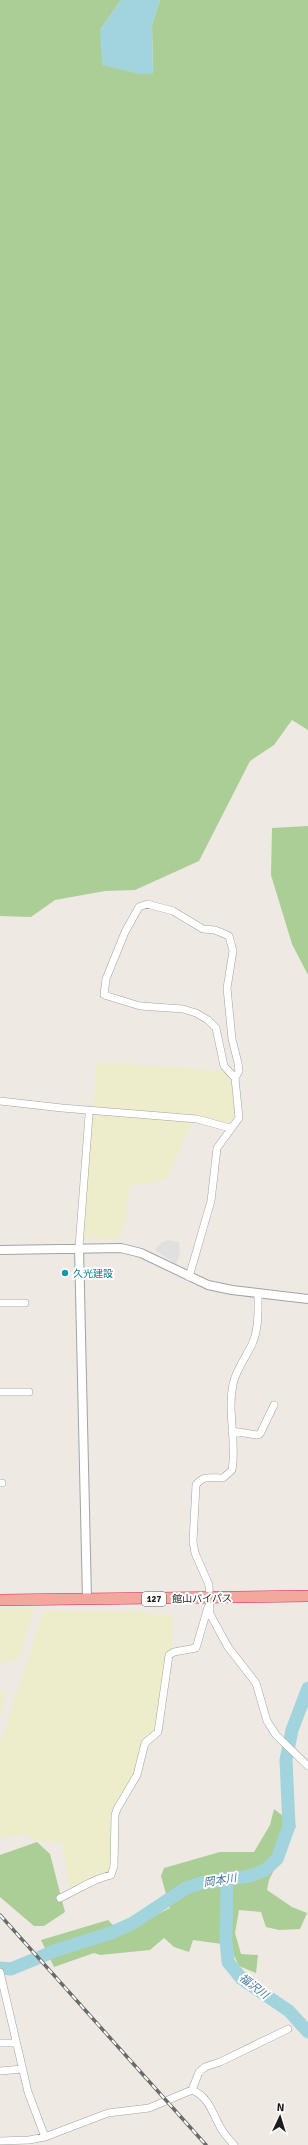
<svg xmlns="http://www.w3.org/2000/svg" width="308" height="2145" viewBox="0 0 308 2145" font-family="Signika,'Noto Sans JP',sans-serif">
  <style>
    .farmland { fill: #ededcc }
    .forest { fill: #aace96 }
    .parking { fill: #e0e0e0 }
    .water { fill: #a1d4dd }
    .lines { fill: none; stroke-linecap: round; stroke-linejoin: round }
    .river { stroke: #a1d4dd; stroke-width: 13 }
    .minor-casing { stroke: #a3a3a3; stroke-width: 8 }
    .tertiary-casing { stroke: #a3a3a3; stroke-width: 10 }
    .trunk-casing { stroke: #da216e; stroke-width: 12 }
    .minor { stroke: #fff; stroke-width: 7 }
    .tertiary { stroke: #fff; stroke-width: 8 }
    .trunk { stroke: #f2a89c; stroke-width: 11 }
    .rail-casing { stroke: #6a6a6a; stroke-width: 3.5 }
    .rail { stroke: #fff; stroke-width: 2; stroke-dasharray: 6; stroke-linecap: butt }
    .culture-dot { fill: #0f9aa8; stroke: #fff; stroke-width: 1.5 }
    .labels { text-anchor: middle; stroke-width: 4; stroke-linejoin: round; paint-order: stroke }
    .shield { fill: #fff; stroke: #606060; stroke-width: 1 }
    .shield-label { font-size: 9px; font-weight: bold; fill: #1c1c1c }
    .culture-label { font-size: 10px; fill: #0d838f; stroke: #fff; text-anchor: start }
    .street-label { font-size: 10px; fill: #1c1c1c; stroke: #fff }
    .water-label { font-size: 11px; font-style: italic; fill: #42779d; stroke: #fff }
  </style>
  <rect width="100%" height="100%" fill="#eee9e2"/>
  <path class="farmland" d="M100 1062 226 1071 231 1077 236 1116 227 1124 196 1114 166 1180 129 1186 126 1220 119 1238 86 1239 84 1237 96 1065Z
    M34 1608 19 1660 0 1662V1609Z
    M45 1611H136L173 1616 172 1648 167 1655 156 1728 144 1738 137 1756 138 1767 114 1809 111 1871 69 1888 63 1843 31 1840 27 1834 0 1838V1742L7 1726 13 1701 22 1680 42 1613Z
    M0 1690H3L6 1694 0 1717Z"/>
  <path class="forest" d="M0 0H121L100 30 153 73 152 25 160 0H308V730L292 720 274 745 250 761 199 861 135 890 105 891 55 900 31 917 0 916Z
    M308 826V975L292 944 271 875 272 828Z
    M274 1809 296 1826 269 1880 267 1890 292 1907 307 1913 300 1929 279 1930 266 1927 261 1912 239 1910 235 1933 241 1954 258 1955 256 1973 239 1966 229 1945 193 1940 189 1952 174 1947 164 1938 150 1950 100 1955 94 1953 54 1967 41 1940 108 1920 121 1933 170 1908 161 1876 164 1868 220 1852H254L270 1825Z
    M37 1842 50 1854 65 1912 44 1926H34L0 1897V1855Z"/>
  <path class="parking" d="M168 1240 179 1242 180 1254 176 1264 155 1250 161 1243Z"/>
  <path class="water" d="M121 0H160L152 25 153 74H139L102 65 100 30Z"/>
  <g class="lines">
    <path class="river" d="M227 1879 226 1940 228 1962 242 1979 289 2011 308 2032
      M0 1968 11 1969 57 1950 111 1933 133 1923 186 1888 201 1883 250 1876 265 1870 277 1859 289 1826 286 1760 292 1730 308 1688"/>
    <defs>
      <path id="minor" d="M0 1101 62 1108 197 1119 230 1128
        M79 1247 89 1115
        M189 1277 211 1201 217 1148 239 1118 235 1078 239 1071 238 1063 232 1039 227 988 233 951 229 936 215 930 203 929 173 911 147 904 139 907 125 932 106 979 104 995 140 1006 183 1009 196 1013 208 1020 216 1028 224 1066 235 1078
        M258 1293C258 1309 259 1327 253 1342 247 1356 236 1369 233 1384 227 1413 237 1441 232 1470L223 1478C211 1478 203 1475 196 1485L193 1542 195 1553 209 1585 210 1614 228 1647 256 1683 267 1721 276 1735 308 1766
        M0 1303H25
        M0 1392H29
        M232 1431 257 1435 260 1434 274 1405
        M0 1483H2
        M60 1898C78 1890 92 1879 111 1875L114 1866 115 1815 117 1809 137 1775 145 1743 158 1732 169 1655 174 1652 196 1648 208 1607
        M0 1972 28 2092 45 2137
        M0 2043H16
        M0 2071 22 2069
        M192 2090 199 2072 205 2067 220 2062 288 2029
        M0 2141 29 2140 45 2137 108 2113 149 2108 192 2090C210 2097 213 2116 222 2130 225 2135 230 2140 234 2145"/>
      <path id="tertiary" d="M79 1247 87 1599
        M0 1250 121 1248 141 1253 208 1285 232 1290 308 1299"/>
      <path id="trunk" d="M0 1600 308 1596"/>
    </defs>
    <use href="#minor" class="minor-casing"/>
    <use href="#tertiary" class="tertiary-casing"/>
    <use href="#trunk" class="trunk-casing"/>
    <use href="#minor" class="minor"/>
    <use href="#tertiary" class="tertiary"/>
    <use href="#trunk" class="trunk"/>
    <defs>
      <path id="rail" d="M0 1915 206 2145"/>
    </defs>
    <use href="#rail" class="rail-casing"/>
    <use href="#rail" class="rail"/>
  </g>
  <circle class="culture-dot" cx="65" cy="1273" r="4"/>
  <g class="labels">
    <rect class="shield" x="142" y="1592" width="24" height="14" rx="3"/>
    <g class="shield-label">
      <text x="154" y="1602">127</text>
    </g>
    <g class="culture-label">
      <text x="73" y="1277">久光建設</text>
    </g>
    <g class="street-label">
      <text transform="translate(202 1598) rotate(-1)" y="4">館山バイパス</text>
    </g>
    <g class="water-label">
      <text transform="translate(220 1880) rotate(-9)" y="4">岡本川</text>
      <text transform="translate(254 1986) rotate(37)" y="4">福沢川</text>
    </g>
  </g>
  <g transform="translate(280 2117) rotate(4)" stroke="#ffffff" stroke-width="3" paint-order="stroke">
  <path d="M0-3L7 15L0 10L-7 15Z" fill="#1c1c1c"/>
  <text y="-6" font-size="11" font-weight="bold" text-anchor="middle" fill="#1c1c1c">N</text>
  </g>
</svg>
